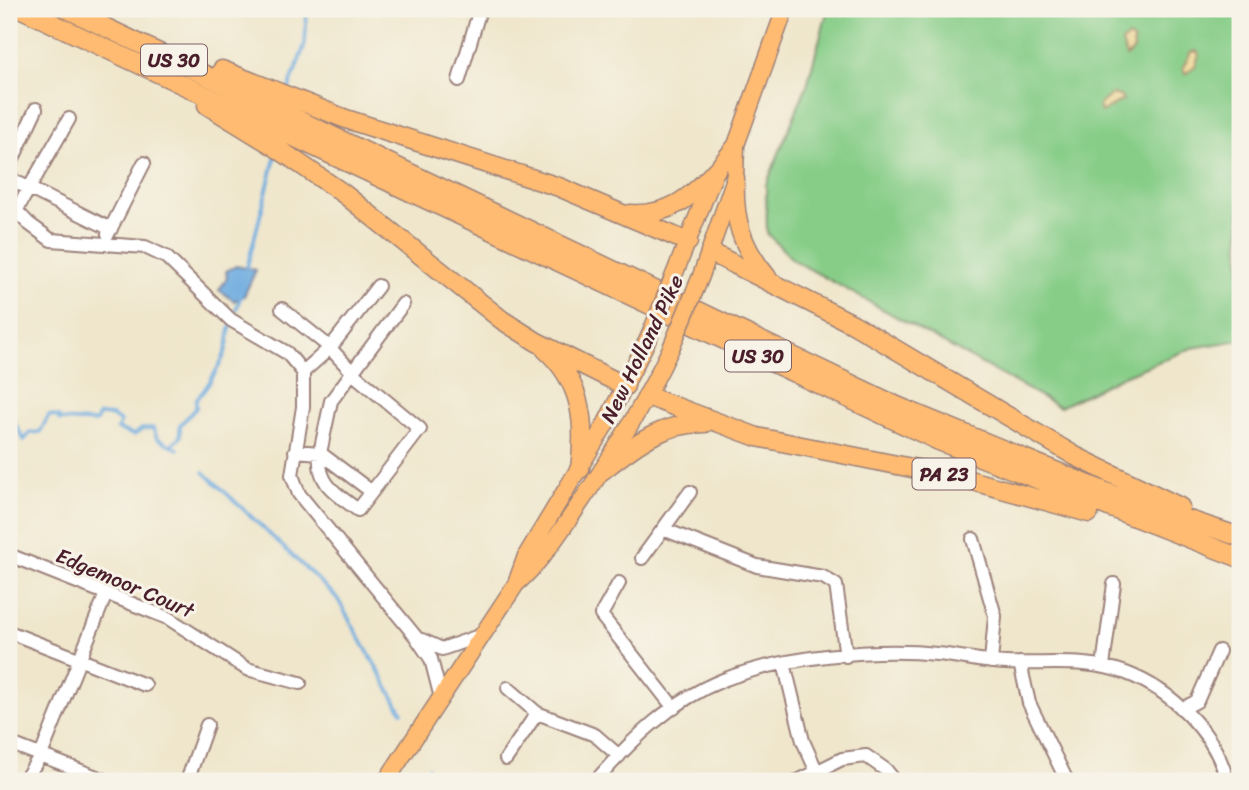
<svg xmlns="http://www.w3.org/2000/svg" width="1249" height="790" viewBox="0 0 1249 790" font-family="Sriracha,sans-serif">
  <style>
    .green { fill: #87cd88; stroke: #68765a; stroke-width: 2 }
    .sand { fill: #eeda9e; stroke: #9c7c64; stroke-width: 2 }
    .water { fill: #6dace0; stroke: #5c6686; stroke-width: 2 }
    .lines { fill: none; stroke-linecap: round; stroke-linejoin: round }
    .stream { stroke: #6dace0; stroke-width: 3.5 }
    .minor-casing { stroke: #9c827b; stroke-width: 16 }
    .major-casing { stroke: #9c827b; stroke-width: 19 }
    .highway-casing { stroke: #9c827b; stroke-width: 21 }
    .minor { stroke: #fff; stroke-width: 12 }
    .major { stroke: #ffbb71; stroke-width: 16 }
    .highway { stroke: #ffbb71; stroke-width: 18 }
    .major-bridge-casing { stroke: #9c827b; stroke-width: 19; stroke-linecap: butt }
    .major-bridge { stroke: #ffbb71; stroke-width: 16 }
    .labels { text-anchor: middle; stroke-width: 6; stroke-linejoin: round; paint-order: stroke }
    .shield { fill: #f7f3e8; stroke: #7e5f64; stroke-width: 2 }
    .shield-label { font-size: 19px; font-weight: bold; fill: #4a1f2b }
    .street-label { font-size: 21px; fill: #4a1f2b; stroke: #f7f3e8 }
  </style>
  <rect width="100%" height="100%" fill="#f7f3e8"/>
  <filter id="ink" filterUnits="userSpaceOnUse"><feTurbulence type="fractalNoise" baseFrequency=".0143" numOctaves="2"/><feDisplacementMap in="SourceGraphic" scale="14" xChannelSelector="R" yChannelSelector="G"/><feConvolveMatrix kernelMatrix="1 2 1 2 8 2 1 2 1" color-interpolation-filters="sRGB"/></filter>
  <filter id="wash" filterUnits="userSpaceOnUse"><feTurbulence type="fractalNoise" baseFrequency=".00686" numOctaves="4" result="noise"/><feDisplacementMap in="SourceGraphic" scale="28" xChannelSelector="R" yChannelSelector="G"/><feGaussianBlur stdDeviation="1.57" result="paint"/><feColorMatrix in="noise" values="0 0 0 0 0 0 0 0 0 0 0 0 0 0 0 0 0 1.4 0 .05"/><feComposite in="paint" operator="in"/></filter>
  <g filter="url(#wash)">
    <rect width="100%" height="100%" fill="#efe6cb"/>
    <path class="green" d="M828 9H1240V340L1192 348 1121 377 1060 407 793 260 767 233 766 185 807 85Z"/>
    <path class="sand" d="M1128 37 1133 40 1134 50 1126 57 1122 42Z
      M1197 51 1199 55 1195 66 1185 74 1183 67 1191 52Z
      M1112 94 1120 96 1123 100 1101 112 1099 105Z"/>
    <path class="water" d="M236 266 256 270 244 296 234 301 219 290 227 278 226 271Z"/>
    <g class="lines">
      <path class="stream" d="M288 91 305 44 307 9
        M246 271 276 154
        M236 310 241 296
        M9 423H15L24 440 30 433 40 432 49 415 59 417V420L96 422 99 415 112 416 121 422 117 429 134 435 142 429 153 428 157 438 178 449
        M172 444 180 437V425L196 408V399C206 391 225 358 227 346 229 337 228 332 232 324
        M204 472 337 598 402 712
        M428 768 439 781"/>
    </g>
  </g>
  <g filter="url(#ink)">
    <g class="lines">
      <defs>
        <path id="minor" d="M459 80 480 9
          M9 167 36 109
          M9 170 12 180 111 229
          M9 203 28 223 51 240 145 247 166 257 231 320 287 353 303 372V407L292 475 299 494 416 637 431 659 441 698
          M16 211 69 119
          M108 234 144 163
          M282 309 327 345 357 377 420 429 358 510C335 493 317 484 320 453L295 451
          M303 372 330 348 378 286
          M372 492 320 453 331 401 403 304
          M663 529 757 566 823 577 836 585 846 656
          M973 539 995 616 991 662
          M9 555 168 618 247 669 300 683
          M642 558 690 492
          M619 583 601 615 674 708
          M9 632 145 685
          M422 640 442 649 482 635
          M784 663 803 741 821 781
          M1020 663 1029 703 1067 781
          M1103 666 1114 584
          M508 688 537 713 595 735 619 756
          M1182 709 1197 701 1219 651
          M9 743 107 781
          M506 759 537 713
          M24 781 41 755 106 594
          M187 781 207 725
          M596 781C631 740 672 700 723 680 782 657 874 647 937 654 960 656 983 662 1006 663 1047 665 1086 658 1126 673 1171 690 1216 733 1227 781
          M798 781 842 759 866 756 886 770 895 781"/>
        <path id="major" d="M678 265 716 170 736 145 785 9
          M701 276 735 178 736 145
          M517 581 526 556 605 425 649 337
          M386 781 516 584C541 562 557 536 576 509 612 457 644 405 671 348"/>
        <path id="highway" d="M22 9 939 441 1240 558
          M67 9 897 406 1111 494 1240 537
          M222 70 346 119 559 187 688 242
          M207 105 274 146 344 194 502 320 537 342 625 386
          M735 178C733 218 741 246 767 277
          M630 214C669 216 691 198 716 170
          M710 252 853 324 1075 456 1180 507
          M545 349C582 382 586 422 580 469
          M647 396 757 437 962 478 1089 513
          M603 470C636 444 662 423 705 423"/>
      </defs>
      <use href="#minor" class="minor-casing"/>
      <use href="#major" class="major-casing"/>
      <use href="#highway" class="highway-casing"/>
      <use href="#minor" class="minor"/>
      <use href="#major" class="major"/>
      <use href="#highway" class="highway"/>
      <defs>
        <path id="major-bridge" d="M649 337 678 265
          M671 348 701 276"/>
      </defs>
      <use href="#major-bridge" class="major-bridge-casing"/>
      <use href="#major-bridge" class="major-bridge"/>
    </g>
  </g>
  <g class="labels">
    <g class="shield">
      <rect x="141" y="44.5" width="66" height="31" rx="5"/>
      <rect x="725" y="340.5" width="66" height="31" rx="5"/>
      <rect x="912.5" y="458.5" width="63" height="31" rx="5"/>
    </g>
    <g class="shield-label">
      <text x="174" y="67">US 30</text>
      <text x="758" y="363">US 30</text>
      <text x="944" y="481">PA 23</text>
    </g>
    <g class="street-label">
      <text transform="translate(642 349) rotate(-64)" y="7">New Holland Pike</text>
      <text transform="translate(125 583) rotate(23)" y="7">Edgemoor Court</text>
    </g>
  </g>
  <rect width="1249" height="790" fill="none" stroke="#f7f3e8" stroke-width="35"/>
</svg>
